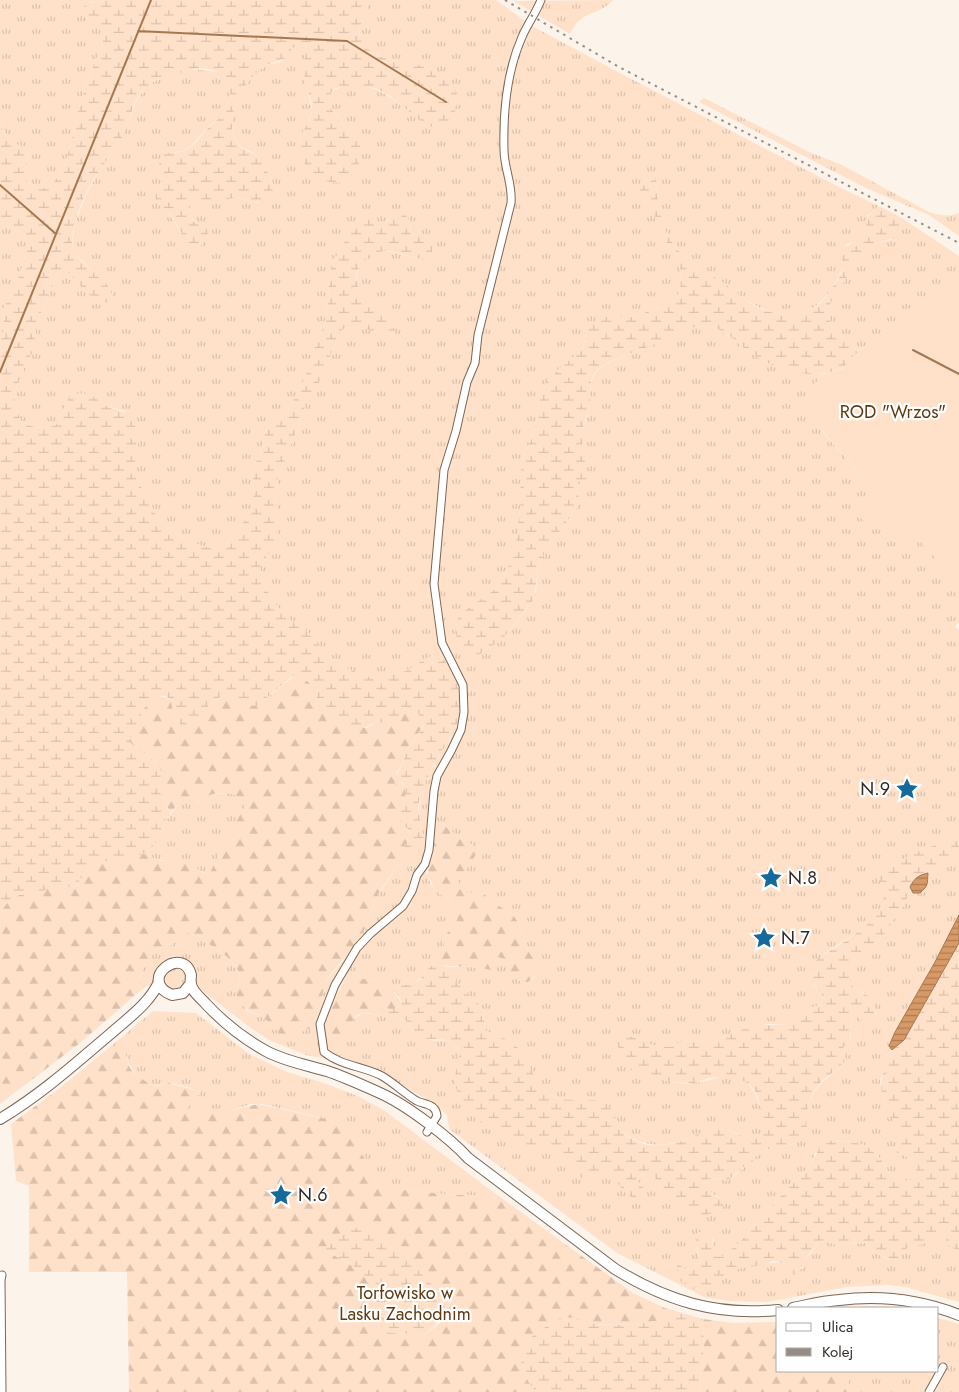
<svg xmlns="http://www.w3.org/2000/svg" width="959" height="1392" viewBox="0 0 959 1392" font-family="Jost,sans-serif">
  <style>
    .grass { fill: url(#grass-tufts) }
    .forest { fill: url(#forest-firs); fill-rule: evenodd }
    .wetland { fill: url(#wetland-marsh) }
    .garden { fill: #ffe1c9 }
    .water { fill: url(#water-rules); stroke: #a67851 }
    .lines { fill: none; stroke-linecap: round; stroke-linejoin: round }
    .stream { stroke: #a67851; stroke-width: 2 }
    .minor-casing { stroke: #7c6757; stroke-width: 9 }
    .secondary-casing { stroke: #7c6757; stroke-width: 12 }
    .minor { stroke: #fff; stroke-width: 7 }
    .secondary { stroke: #fff; stroke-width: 10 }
    .rail { stroke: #968e86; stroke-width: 2; stroke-dasharray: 2.5 5; stroke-linecap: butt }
    .labels { text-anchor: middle; stroke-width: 4.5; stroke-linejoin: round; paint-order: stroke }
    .park-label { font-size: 18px; fill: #613910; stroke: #fff }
    .poi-label { font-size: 18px; fill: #322a23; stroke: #fff; text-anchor: start }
  </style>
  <defs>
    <pattern id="grass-tufts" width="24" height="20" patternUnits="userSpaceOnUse" patternTransform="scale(1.25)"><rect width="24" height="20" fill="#ffe1c9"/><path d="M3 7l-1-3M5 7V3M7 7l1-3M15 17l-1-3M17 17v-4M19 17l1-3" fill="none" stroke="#dbc1ac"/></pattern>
    <pattern id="forest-firs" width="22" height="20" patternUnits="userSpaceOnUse" patternTransform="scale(1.25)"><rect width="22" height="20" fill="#ffe1c9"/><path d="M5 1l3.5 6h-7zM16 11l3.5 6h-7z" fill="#dbc1ac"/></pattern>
    <pattern id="wetland-marsh" width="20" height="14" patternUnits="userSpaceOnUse" patternTransform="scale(1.25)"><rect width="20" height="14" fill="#ffe1c9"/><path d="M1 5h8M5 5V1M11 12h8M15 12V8" fill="none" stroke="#dbc1ac"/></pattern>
    <pattern id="water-rules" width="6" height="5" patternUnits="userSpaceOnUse" patternTransform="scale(1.25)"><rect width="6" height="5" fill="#d79965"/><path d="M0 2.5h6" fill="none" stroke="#af7d53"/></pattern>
  </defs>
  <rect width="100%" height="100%" fill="#fcf3eb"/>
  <path class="grass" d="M0 0H104L97 3 90 2 86 18C98 27 103 27 103 43 94 64 85 86 79 108 74 125 66 194 38 188 35 188 31 185 28 183L26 174 28 155C16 145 5 138 0 123Z
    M370 0H496L532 26 616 71 837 186 879 206 873 212 867 215 868 230 856 241 847 244 841 261 844 265C826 309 798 329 753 304 742 298 733 289 722 282 704 270 684 261 672 242 658 222 658 197 655 173L637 193 650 207 667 243 677 257 681 271 680 291 676 299 662 306 644 313 631 317H604L586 335 582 350 559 369 545 385 540 399 534 434 525 452 521 464V498L518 532 515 549 504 577 497 588 461 613 483 651 501 641 529 606 536 592 538 568 546 550 578 506 579 497 577 489 578 481 583 480C583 465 581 449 582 435 583 425 588 418 589 409 592 395 587 381 598 370 610 359 642 350 657 343 674 336 691 323 710 327 724 330 735 341 745 349 768 367 795 373 824 374L811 388 821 430 875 491 881 524 912 532 959 584V623L955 626 959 630V829C944 846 922 850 903 860 894 864 887 869 878 873 880 883 885 894 883 903 881 926 838 941 823 955 817 960 815 976 813 984L823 998 821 1004 799 1013 788 1025 768 1024 746 1028 715 1041 682 1042 668 1047H660L649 1044H617C622 1055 628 1068 638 1074 641 1076 646 1076 649 1076 664 1080 679 1085 694 1083 709 1081 727 1072 742 1079 755 1085 771 1126 760 1136 750 1145 732 1127 721 1129 682 1137 659 1159 621 1131 609 1122 599 1108 586 1101 582 1099 576 1101 571 1101 560 1100 549 1095 541 1087 529 1075 529 1056 515 1045 507 1038 495 1036 485 1030 484 1024 485 1015 482 1010 478 1001 468 995 461 987 455 981 454 974 449 967 463 967 477 966 490 970L498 957 505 958C509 972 509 975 522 982L533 979 538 973 536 960 529 952 518 922 513 915 493 902 482 892 465 893 460 889 458 881 464 870 471 862 465 841 456 836 451 830 432 850 426 872 433 889 448 899 457 919 455 926 447 933 444 946 434 961 435 964C426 969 422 979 413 983 405 986 399 984 393 990L382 981 363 979 353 972 342 981 330 1011 325 1019 344 1037C349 1026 353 1017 364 1013L405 1020 410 1024 413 1032C418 1034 424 1038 430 1040 437 1042 445 1038 452 1043 466 1054 456 1064 455 1078 455 1087 459 1099 464 1106 477 1125 518 1142 539 1152V1149L543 1146C561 1148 570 1167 582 1178 592 1177 602 1173 610 1173L616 1180 646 1190 639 1184 636 1178 646 1173 654 1176 662 1190 678 1199 686 1212 697 1218 710 1212H718L720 1198 710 1192 705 1184 706 1180 712 1178 720 1180 733 1177 764 1150 791 1145 802 1140C807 1100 809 1091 842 1066L843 1047 851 1037 850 1029 852 1015H857L863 1022 877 1014 865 993 855 989 850 983 849 975 852 965 866 953 889 929 892 921 898 915 905 903 908 888 910 887 913 893 928 877V873L959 847V915L935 962 895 1032 890 1046 892 1050 880 1081 883 1099 900 1133 901 1140 894 1151C908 1157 927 1167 908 1181 884 1179 887 1160 871 1149 862 1142 848 1142 837 1140L815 1153 811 1165 776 1201 741 1241 723 1256 717 1257 714 1253 713 1238 696 1247 700 1261 695 1268 687 1270 675 1263 679 1272 715 1285C721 1281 727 1273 733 1270 743 1266 774 1261 784 1263L787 1268 802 1269 803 1262 820 1242 825 1241 833 1244 840 1245 865 1243 876 1253 889 1260 900 1254 906 1248 927 1242 939 1234H944L952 1248 959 1250V1302L905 1287 888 1285 847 1287 767 1302 728 1301 704 1297 617 1253 449 1129 447 1115 430 1101 367 1066 306 1055 269 1040 252 1029 199 988 198 990 175 959C153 961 159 974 152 989L148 985 139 992 141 974 147 960 156 949 170 946 188 932C205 942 250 964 238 987L246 1010 262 1017 268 1022 317 1020 323 989 328 979 341 963 366 926 376 899 394 871 404 861 411 857 424 839C411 797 425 780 446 745 451 737 457 728 459 717 461 707 459 697 458 686L406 671 372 678 346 668 325 654 306 630 289 619 274 603 264 584 260 567 274 545 277 530 276 492 278 477 298 427 301 412 330 357 339 333 345 328 355 327 389 335 394 334C387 324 380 314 373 306 368 300 361 295 358 287 356 282 357 274 359 268 369 240 401 254 421 260L427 238 415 236 411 233 410 225 388 219 384 227 379 228 373 222 359 219 354 225 332 264 329 277 328 303 325 323 311 356 309 366 304 380 288 411 268 427 265 432 261 454 252 469 254 490 252 506 243 523 222 549C200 550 168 532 155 513 152 508 151 501 147 496 139 484 136 479 133 464 144 446 134 427 124 411 119 409 112 408 108 406 90 397 93 391 70 395L56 426C42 430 33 427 21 421L15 405 16 389 25 366 34 349 37 322 59 271 65 270C78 279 85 292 99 301L109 287 74 253 72 244 75 223 86 195 99 171 113 152 123 135 136 102 146 86 157 80 192 69 219 72 227 79 230 90V100L221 117 211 124 191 146 183 151 175 152 159 162 161 185 155 196C164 210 175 219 181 234L208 230C194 222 191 220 189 203L194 199 214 202 236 198 258 203 273 183C268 173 264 162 255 154 249 149 242 150 237 142 222 120 243 82 262 68 268 63 277 64 283 60 288 57 292 48 299 44L305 47 307 87 312 111 308 123 299 140 356 137 346 128 329 106 331 93C352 75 383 90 401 105L429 68C412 64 364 59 360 38 357 26 366 11 370 0Z
    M512 0 517 1 613 0C598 17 581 9 570 34Z
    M704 98 809 152 840 164 929 212C940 216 948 217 959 213V236L929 215 866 188 699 102Z
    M902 218 959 256V283L944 292 915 313 895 332 868 344 859 351 832 329 828 313 831 302 855 261 875 244 891 240 900 232Z
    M0 219 21 233 25 237 28 247 17 284 3 309 4 328 0 343Z
    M230 793 249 800 209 874 200 871 185 859C171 860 159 864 147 854L160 837 164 823 178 805 184 801 198 802 212 794Z
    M164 979a11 11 0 1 1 22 0a11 11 0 1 1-22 0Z
    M153 1011 196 1013 249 1054 287 1072 318 1081 358 1096 385 1111 500 1197 443 1194 397 1189 388 1191 378 1188 356 1142 347 1128 324 1118 262 1104H251L229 1111H184L201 1092C191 1089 180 1084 170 1083 165 1083 160 1086 155 1085 139 1082 130 1069 126 1055L110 1047Z
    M938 1318 959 1324V1392H935L947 1369 939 1364 938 1367Z
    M850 1371H936L924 1392H847Z"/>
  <path class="forest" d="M297 674C305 677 308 684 316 687L317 706 320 712 332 716 339 724 367 728 376 722 395 724 403 709 418 713 424 725 405 752 404 760 396 774 405 788 406 797 403 804V824L411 834 407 839 405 852 411 857C395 865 383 885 375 901 371 909 370 918 366 926 357 945 340 961 328 978 320 991 322 1019 311 1028 308 1030 304 1031 301 1032 281 1042 280 1032 266 1020 253 1009 244 1015 236 994 237 989 240 984 240 979 241 959 203 941 188 932L170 946 156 949 147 960 141 974 139 992 80 1043 0 1104V913L9 900 19 895 42 892 54 886 75 887C78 883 81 878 84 874 99 858 127 858 147 854 163 867 170 857 186 859 195 860 195 868 201 872 204 873 207 874 209 874L248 800C236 795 226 791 213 794 208 795 204 800 199 801 184 806 184 797 171 812 164 803 159 796 160 784 160 780 162 774 160 769 156 757 137 751 128 741 131 735 135 729 138 723 140 720 140 715 142 711 147 700 161 692 171 700L174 714 177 721 199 720C206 706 213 700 227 694L249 706H257Z
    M446 827 462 840 472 844 477 850 475 856 458 881 460 889 465 893 482 892 493 902 513 915 518 922 529 952 539 964 538 973 528 982H522L509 974 505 959 498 957 495 961 494 968 490 970C473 965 454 968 435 964L434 961V957L444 946 447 933 455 926 457 919 448 899 433 889 431 880 427 876 434 837 441 828Z
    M348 972H353L363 979 382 981 393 990 402 1004C395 1013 384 1008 376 1015 373 1014 368 1012 364 1013 349 1014 351 1036 340 1039 337 1040 331 1039 328 1039L325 1035V1019Z
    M110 1047 124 1051 130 1068 135 1074 148 1083 156 1086 169 1083 201 1092 185 1111H229L258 1104 327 1119 347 1128 356 1142 378 1188 388 1191 397 1189 443 1194 500 1197 633 1293 665 1308 683 1313C660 1324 621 1326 597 1324 588 1323 565 1317 559 1319 554 1320 547 1326 542 1329 515 1345 517 1369 536 1392H129L127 1272H29V1186L16 1181 11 1124 56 1091ZM373 1229 390 1247 404 1254 413 1262 420 1272 449 1302C453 1316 434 1328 424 1335L384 1332 374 1329C371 1319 374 1311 374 1301 377 1274 347 1263 328 1252Z
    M703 1319 733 1323 778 1322V1371H850L847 1392H699L704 1350Z"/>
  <path class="wetland" d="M104 0H370C367 11 355 29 361 40 373 64 408 60 430 68 460 79 467 105 443 127H432L424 124 391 96 375 88 346 86 336 88 331 93 329 106C334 113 339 120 345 127 351 133 357 137 360 145 364 158 356 179 342 182 323 187 303 167 299 151 296 135 310 126 312 111 313 101 307 91 305 81 303 70 306 58 305 47L299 44 292 49 290 56C281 61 270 62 262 68 243 82 222 121 237 143 244 153 257 151 263 163 270 176 283 199 258 202 251 203 243 198 236 198 230 198 223 201 217 202 210 203 201 200 194 199L189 204 193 221 208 230 207 238 195 253 190 252C185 241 180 229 173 218 166 209 158 209 155 196L161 185 159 162 162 155C168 153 177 153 184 151 196 146 202 133 211 125 215 121 220 119 222 115 225 110 229 103 230 98 232 74 214 66 192 69 186 70 180 74 174 75 165 78 154 79 147 86 133 98 130 121 122 137 115 150 107 160 99 171 85 192 74 217 72 241 70 266 113 274 113 301 92 309 79 280 65 270L59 271 37 322 34 349 25 366 16 389 15 405 21 421C33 428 42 430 56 425L70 395C92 391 90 396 107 406 116 410 124 411 134 417L139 455 133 464C136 479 139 484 147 496 151 501 152 508 155 513 168 532 200 550 222 549L243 523 252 506 254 490 252 469 261 454 265 433 268 427 288 411 304 380 309 366 311 356 325 323 328 303 329 277 332 264 354 225 359 219H370L379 228 384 226C388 219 399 209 407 217 411 221 410 229 411 234 417 237 422 235 427 238 436 242 432 254 429 260 415 260 403 252 388 251 378 251 371 254 364 261 345 282 366 298 380 312 386 317 390 324 395 330L394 334 389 335 355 327 345 328 339 333 323 375 301 412 298 427 278 477 276 492 277 530 274 545 260 567 264 584 274 603 289 619 306 630 325 654 346 668 372 678 406 671 428 657 435 656 444 660 455 676 458 686 460 705 459 718 454 732 432 767 426 781 419 800 418 809 424 839 422 847 411 857 405 852 404 846 411 833C409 830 405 827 403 824 394 809 413 800 402 782L395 785 394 781 404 760 405 752 424 726 418 713 404 709 395 724 376 722 359 730H348L339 724 332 716 320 712 317 706 316 687C308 684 305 677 297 674L289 679 257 706H249L227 694C205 703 208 710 194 725L182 726C175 719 172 710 171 700L166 696H160L143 709 139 722 129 741C137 751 156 757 160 769 162 774 160 779 160 784 159 796 164 803 171 812L164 823 160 837 147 854C127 858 99 858 84 874 81 878 78 883 75 887L54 886 42 892 19 895 9 900 0 913V343L4 328 3 309 17 284 28 247 25 237 21 233 0 219V123C5 138 12 142 26 148 30 159 24 170 28 183 31 185 35 188 38 188 66 194 74 125 79 108 85 86 94 64 103 43 103 17 80 28 85 3H97Z
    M655 172C658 196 658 222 672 242 684 261 702 268 719 280 730 287 740 296 750 303 775 319 811 321 828 294 833 286 842 276 843 267 843 263 840 256 840 252 849 243 860 239 868 230L865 221C868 214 875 212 879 206L902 218 900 232 897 237 875 244 855 261 844 282 831 302 828 313 832 329 859 351C853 356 847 366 840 369 810 382 768 368 744 348 734 340 722 328 709 327 688 324 674 336 656 344 641 350 607 360 597 370 586 382 593 396 589 410 588 414 586 417 585 421 579 441 584 461 590 480L578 482 577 489 579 497 578 506 546 550 538 568 534 599 501 641 483 651 478 657 467 652 461 646 457 640 455 624 461 613 497 588 504 577 515 549 520 511 521 464 525 452 534 434 540 399 545 385 559 369 582 350 589 327 595 322 604 317H631L644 313 662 306 676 299 680 291 681 271 677 257 667 243 650 207 637 193Z
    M959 829V847L928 873 918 876 913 880 910 887 908 888 906 903 898 915 892 921 889 929 866 953 852 965 849 975 850 983 855 989 873 998C873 1006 877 1013 876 1022L871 1026 863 1022 857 1015 852 1016C849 1026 852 1036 848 1046L843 1047C843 1051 845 1055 845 1058 843 1069 830 1073 823 1080 807 1096 805 1113 807 1134L802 1140 790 1145 764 1150 752 1162 746 1165 727 1181 712 1178 706 1180 705 1184 715 1196 723 1200V1208C716 1213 706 1215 697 1218L686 1212 678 1199 662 1190 654 1176C647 1174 643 1172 637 1178 640 1186 649 1190 647 1199 629 1204 620 1185 610 1173 601 1173 592 1177 582 1178 570 1167 561 1148 543 1146L539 1149 538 1153C518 1142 476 1125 464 1106 459 1098 454 1086 455 1077 456 1064 466 1052 451 1042 442 1037 428 1041 417 1038L410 1024 405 1020 376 1015 386 1008C392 1010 397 1010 402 1004L399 997 393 990C401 983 411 986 419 980 424 975 427 968 433 965 438 963 444 966 449 967 454 974 455 981 461 987 468 995 478 1000 482 1010 485 1016 484 1024 485 1030 495 1036 507 1038 515 1045 533 1060 531 1084 553 1096 570 1105 592 1094 608 1106 615 1112 616 1121 620 1129 624 1136 641 1144 649 1145 662 1146 679 1143 690 1138 699 1134 708 1128 718 1128 730 1128 752 1145 761 1135 765 1130 762 1119 761 1113 760 1108 760 1103 758 1098 751 1077 730 1075 711 1078 705 1079 699 1082 693 1083 680 1084 641 1078 631 1070 623 1064 621 1052 617 1044L620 1037 626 1035 660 1047H668L682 1042 715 1041 746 1028 757 1025H788L799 1013 821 1004 823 998C816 984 803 979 814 962 830 949 881 923 883 903 884 894 880 883 878 873L882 869C893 868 900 860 910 855 928 847 945 844 959 829Z
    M959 943V1250L952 1248 946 1244V1238L944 1234C936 1234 933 1239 926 1243 913 1249 902 1243 900 1261L897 1263 876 1253 865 1243C855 1242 843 1247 833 1244 829 1243 826 1240 822 1241 818 1243 811 1252 808 1255 802 1263 803 1268 795 1275 790 1274 786 1267 784 1263L773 1261 766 1264 733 1270 715 1285 699 1292 678 1280 679 1272 675 1262 687 1270 695 1268 700 1261 695 1238 698 1232C720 1233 708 1244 717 1257L723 1256 741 1241 776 1201 811 1165 822 1142C835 1139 860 1141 871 1149 887 1161 884 1179 908 1181 927 1167 908 1157 894 1151L901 1140C896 1113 872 1100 885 1068 890 1054 892 1050 904 1040Z
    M366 1226 373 1229 390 1247 404 1254 413 1262 420 1272 449 1302V1313L424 1335 384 1332 374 1329C371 1319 374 1311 374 1301 376 1275 348 1262 328 1252L326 1249C329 1233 353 1228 366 1226Z
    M683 1313 703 1319 704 1350 699 1392H536C517 1369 514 1346 542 1329 549 1325 555 1319 563 1318 574 1316 585 1322 596 1324 620 1327 661 1323 683 1313Z"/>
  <path class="garden" d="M959 283V584L912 532 900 542 882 524 875 530 857 515 875 491 802 407 811 388 824 374 842 369 853 356 868 344 895 332 915 313 944 292Z"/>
  <path class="water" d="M928 873C927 884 929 885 920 893H913L910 887C914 878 919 875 928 873Z
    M959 915V943L904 1040 892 1050 889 1046 895 1032 935 962Z"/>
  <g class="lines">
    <path class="stream" d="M138 31 347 41 446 102
      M0 185 56 234
      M913 350 959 374
      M0 372 151 0"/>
    <defs>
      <path id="minor" d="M427 1132 437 1116C436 1104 426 1105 417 1101 405 1094 394 1083 382 1076 363 1066 341 1066 324 1052L320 1024 335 985 357 948 370 934 403 906 412 891 417 875 425 864 429 850 434 791 437 776 451 751 461 730 464 712 463 685 442 643 434 584 444 470 456 431 467 382 475 363 478 335 511 203C513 185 504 168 504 150 503 114 507 71 522 37 527 25 536 13 541 0
        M2 1392 1 1280 2 1275
        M929 1392 943 1367"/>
      <path id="secondary" d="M191 983 183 993 172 995C136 980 183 944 191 975 191 978 190 980 191 983 191 991 201 998 206 1004 223 1022 244 1039 266 1051 284 1061 307 1065 327 1071 345 1077 362 1085 380 1093 405 1104 449 1137 468 1158L615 1269C667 1301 716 1316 778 1310
        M0 1119C39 1096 75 1064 109 1035 127 1019 149 1004 159 982
        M793 1308C808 1305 823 1301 839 1300 879 1295 921 1300 959 1315"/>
    </defs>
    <use href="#minor" class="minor-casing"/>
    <use href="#secondary" class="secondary-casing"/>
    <use href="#minor" class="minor"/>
    <use href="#secondary" class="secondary"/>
    <path class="rail" d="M505 0 619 67 959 243"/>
  </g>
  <defs>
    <symbol id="sight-bare" viewBox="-9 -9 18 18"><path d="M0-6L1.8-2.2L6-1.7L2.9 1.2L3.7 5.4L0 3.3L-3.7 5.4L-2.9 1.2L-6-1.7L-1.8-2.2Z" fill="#156a9b" stroke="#fff" stroke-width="2.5" paint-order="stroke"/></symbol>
  </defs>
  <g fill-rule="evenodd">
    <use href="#sight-bare" x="891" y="773" width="32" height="32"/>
    <use href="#sight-bare" x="755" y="862" width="32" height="32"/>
    <use href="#sight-bare" x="748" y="922" width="32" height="32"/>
    <use href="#sight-bare" x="265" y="1179" width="32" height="32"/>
  </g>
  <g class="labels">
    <g class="park-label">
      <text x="893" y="418">ROD "Wrzos"</text>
      <text x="405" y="1299">Torfowisko w<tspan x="405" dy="21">Lasku Zachodnim</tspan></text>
    </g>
    <g class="poi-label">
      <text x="890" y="795" text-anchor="end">N.9</text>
      <text x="788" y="884">N.8</text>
      <text x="781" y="944">N.7</text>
      <text x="298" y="1201">N.6</text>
    </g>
  </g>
  <rect x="776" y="1307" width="162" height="65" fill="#ffffff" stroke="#adaaa7"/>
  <rect x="786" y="1323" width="25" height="8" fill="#ffffff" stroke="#adaaa7"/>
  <text x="822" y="1332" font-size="15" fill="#322a23">Ulica</text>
  <rect x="786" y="1348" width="25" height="8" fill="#968e86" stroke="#adaaa7"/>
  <text x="822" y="1357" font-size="15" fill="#322a23">Kolej</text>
</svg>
